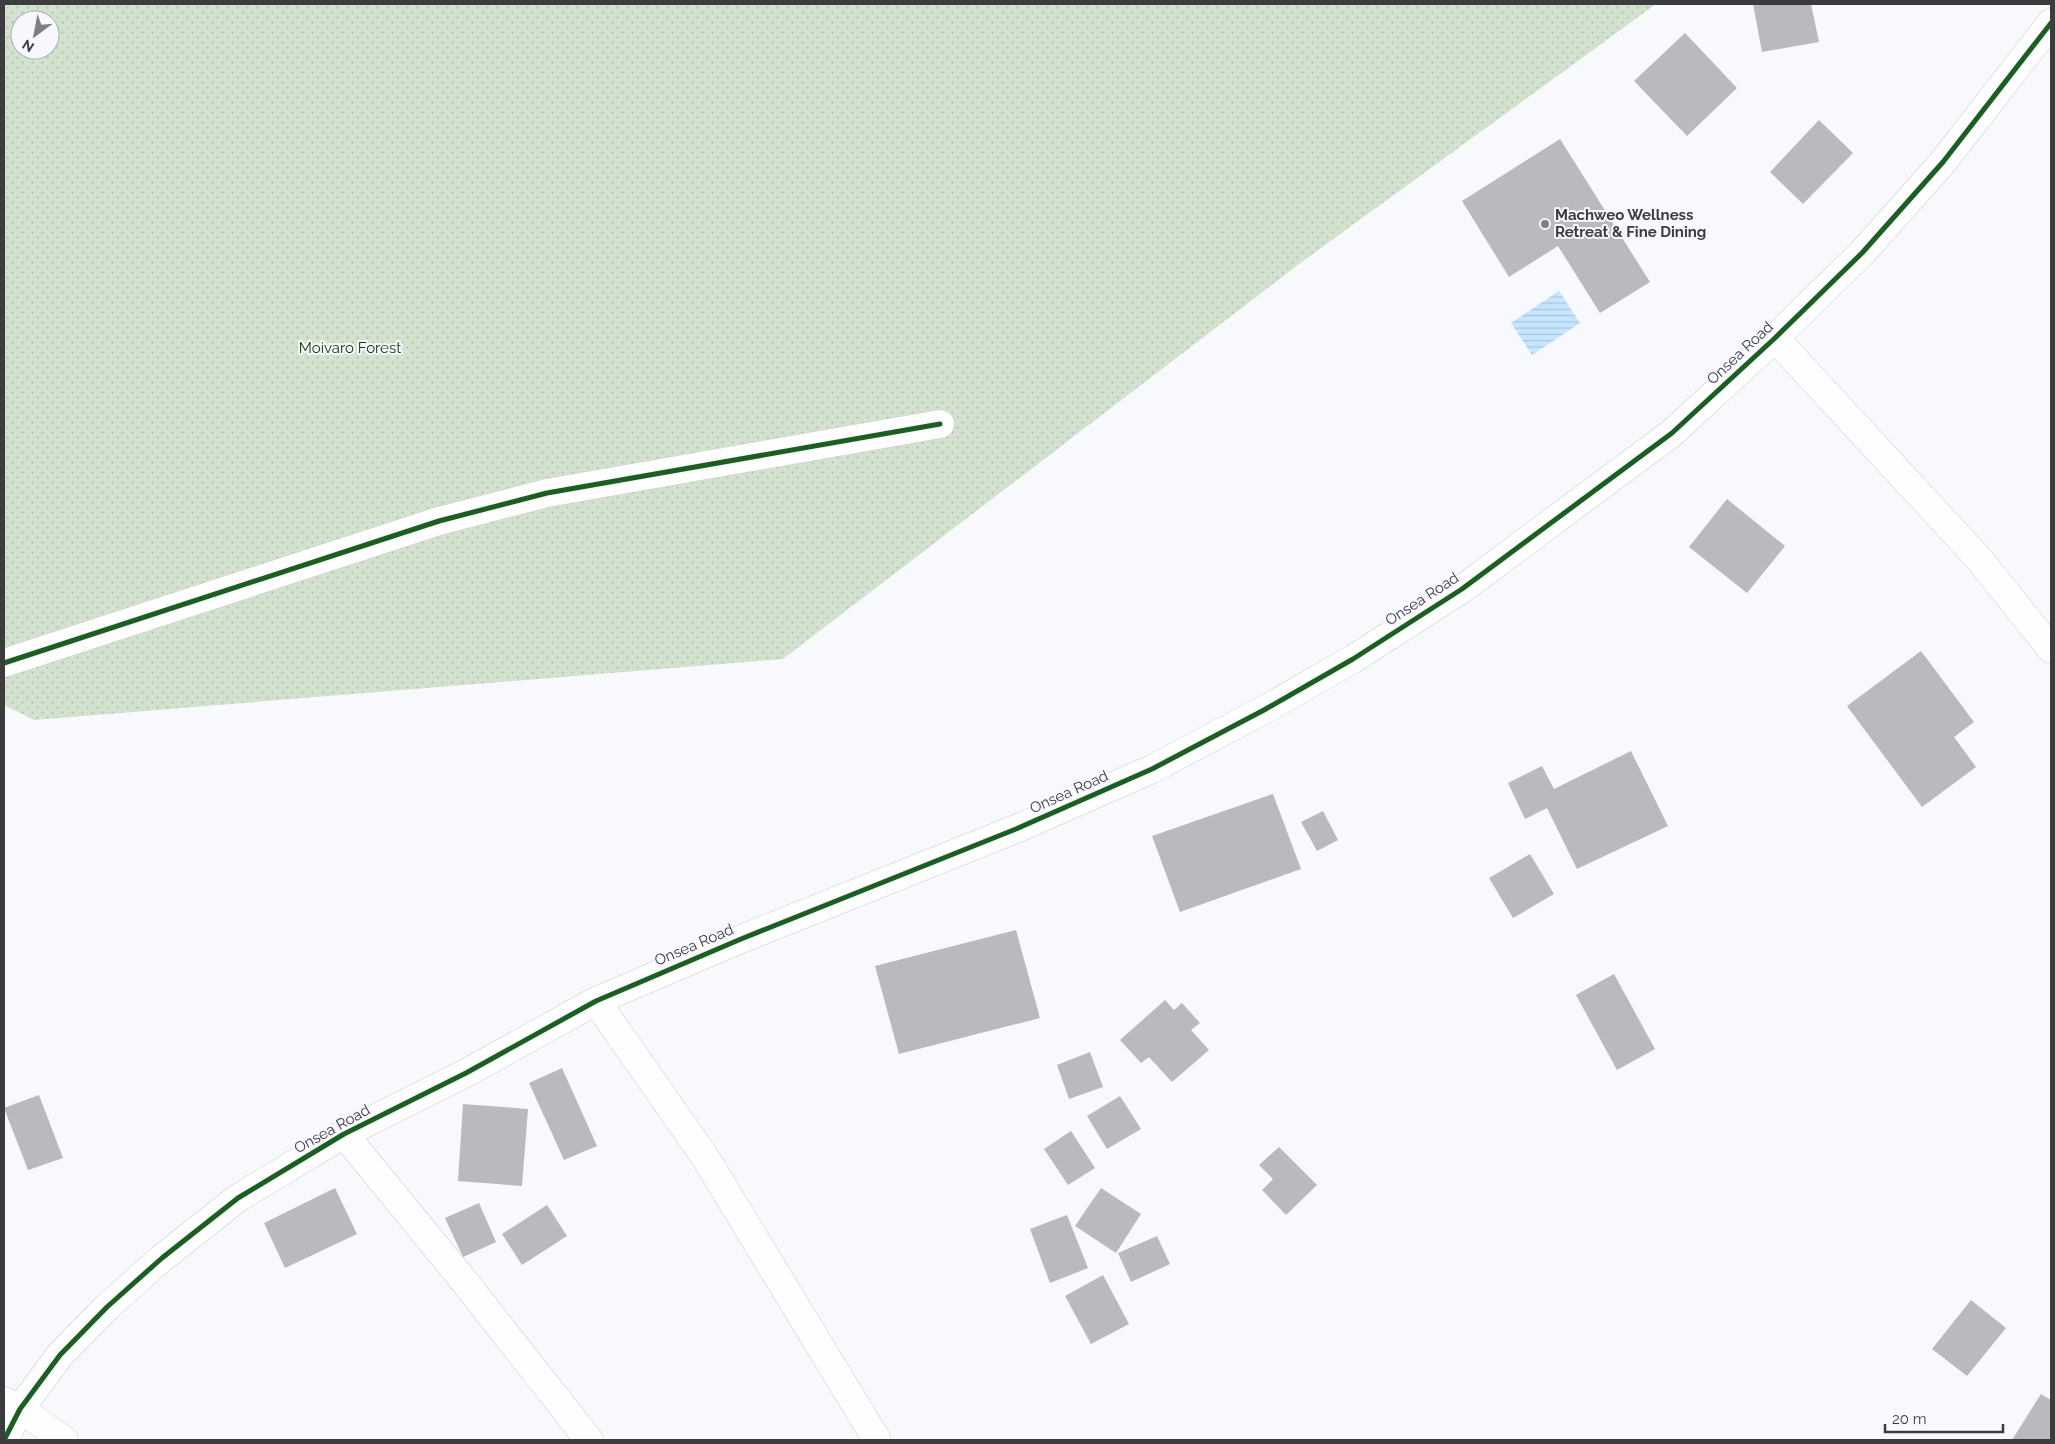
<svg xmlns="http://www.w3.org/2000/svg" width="2055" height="1444" viewBox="0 0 2055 1444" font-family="Raleway,sans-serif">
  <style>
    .park { fill: url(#park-dots); fill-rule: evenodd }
    .water { fill: url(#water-rules) }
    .building { fill: #b9babd }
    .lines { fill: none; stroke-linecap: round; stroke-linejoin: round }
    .minor-casing { stroke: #cccdd0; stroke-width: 29 }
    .minor { stroke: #fefeff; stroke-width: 28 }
    .cycleway-casing { stroke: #f6f8fe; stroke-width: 8 }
    .cycleway { stroke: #1b5e20; stroke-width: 5 }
    .poi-dot { fill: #7c7e80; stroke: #f6f8fe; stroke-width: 2 }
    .labels { text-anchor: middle; stroke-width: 4; stroke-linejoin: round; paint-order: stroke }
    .poi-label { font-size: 15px; font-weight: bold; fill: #3a3c3e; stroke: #f6f8fe; text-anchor: start }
    .park-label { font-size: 15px; fill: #183407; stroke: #f6f8fe }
    .street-label { font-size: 15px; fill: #3a3c3e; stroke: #f6f8fe }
  </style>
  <defs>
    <pattern id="park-dots" width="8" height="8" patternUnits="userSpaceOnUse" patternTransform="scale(1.25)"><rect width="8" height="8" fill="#d3e2ce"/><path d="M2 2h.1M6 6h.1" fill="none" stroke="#b6c3b2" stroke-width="1.8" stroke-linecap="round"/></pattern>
    <pattern id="water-rules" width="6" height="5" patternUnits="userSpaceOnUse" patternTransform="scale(1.25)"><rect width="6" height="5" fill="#c5e6fe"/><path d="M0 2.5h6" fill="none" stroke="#aac6db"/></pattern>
  </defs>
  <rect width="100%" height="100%" fill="#f8f9fc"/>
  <path class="park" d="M4 4H1656L1299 264 783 659 34 720 4 705ZM20 20H50V50H20Z"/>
  <path class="water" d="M1559 291 1580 323 1532 355 1511 323Z"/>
  <path class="building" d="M1753 4H1811L1819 42 1762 52Z
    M1685 33 1737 88 1687 136 1634 81Z
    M1819 120 1853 153 1803 204 1770 172Z
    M1560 139 1650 282 1600 313 1558 246 1509 277 1462 201Z
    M1727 499 1785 546 1747 593 1689 547Z
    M1921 651 1974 722 1954 737 1976 767 1922 807 1847 706Z
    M1631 751 1668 826 1577 869 1547 808 1525 819 1508 783 1542 766 1554 789Z
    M1273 794 1301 869 1180 912 1152 836Z
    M1323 811 1338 840 1317 851 1301 822Z
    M1530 854 1554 894 1513 918 1489 878Z
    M1016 930 1040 1018 899 1054 875 966Z
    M1614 974 1655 1049 1617 1070 1576 995Z
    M1165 1000 1174 1010 1182 1003 1200 1023 1191 1030 1209 1050 1172 1082 1149 1057 1141 1063 1120 1040Z
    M1090 1052 1103 1087 1069 1099 1057 1065Z
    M562 1068 597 1146 564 1160 529 1083Z
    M39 1095 63 1158 28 1170 4 1108Z
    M1120 1096 1141 1129 1107 1149 1087 1116Z
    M463 1104 528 1109 522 1186 458 1181Z
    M1071 1131 1095 1168 1068 1185 1044 1149Z
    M1279 1147 1317 1185 1286 1215 1262 1190 1273 1179 1259 1165Z
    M335 1188 357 1234 285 1268 264 1223Z
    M1101 1188 1141 1214 1116 1253 1075 1226Z
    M479 1203 496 1242 463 1257 445 1218Z
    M547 1205 567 1236 522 1265 502 1234Z
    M1067 1215 1088 1268 1050 1283 1030 1229Z
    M1157 1236 1170 1264 1131 1282 1118 1253Z
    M1103 1275 1129 1324 1091 1344 1065 1296Z
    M1971 1300 2006 1328 1967 1376 1932 1349Z
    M2041 1394 2051 1400V1440H2012Z"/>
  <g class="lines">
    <defs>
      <path id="minor" d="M1775 338 1979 559 2051 649
        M4 663 439 521 547 493 940 424
        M596 1001 705 1157 877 1440
        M344 1134 460 1276 589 1440
        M4 1401 20 1409 64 1440
        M4 1440 20 1409 60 1355 107 1307 162 1258 238 1198 344 1134 466 1073 596 1001 741 939 1016 829 1152 769 1264 710 1353 659 1462 589 1672 433 1775 338 1862 253 1943 162 2051 23"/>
    </defs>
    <use href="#minor" class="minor-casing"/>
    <use href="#minor" class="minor"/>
    <defs>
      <path id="cycleway" d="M4 663 439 521 547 493 940 424
        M4 1440 20 1409 60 1355 107 1307 162 1258 238 1198 344 1134 466 1073 596 1001 741 939 1016 829 1152 769 1264 710 1353 659 1462 589 1672 433 1775 338 1862 253 1943 162 2051 23"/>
    </defs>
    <use href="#cycleway" class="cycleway-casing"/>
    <use href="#cycleway" class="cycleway"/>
  </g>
  <circle class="poi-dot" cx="1545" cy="224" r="5"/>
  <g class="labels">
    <g class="poi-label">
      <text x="1555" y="220">Machweo Wellness<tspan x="1555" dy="17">Retreat &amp; Fine Dining</tspan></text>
    </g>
    <g class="park-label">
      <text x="350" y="353">Moivaro Forest</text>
    </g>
    <g class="street-label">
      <text transform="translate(1740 353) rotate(-43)" y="5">Onsea Road</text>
      <text transform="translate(1422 599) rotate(-33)" y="5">Onsea Road</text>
      <text transform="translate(1069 792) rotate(-24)" y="5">Onsea Road</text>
      <text transform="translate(694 945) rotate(-23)" y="5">Onsea Road</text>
      <text transform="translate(332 1129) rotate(-29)" y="5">Onsea Road</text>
    </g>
  </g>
  <rect width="2055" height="1444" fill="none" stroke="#3a3c3e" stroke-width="10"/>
  <g transform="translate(35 35) rotate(212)"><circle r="24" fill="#f6f8fe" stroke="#abadb1"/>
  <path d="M0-4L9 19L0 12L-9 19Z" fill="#7c7e80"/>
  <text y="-8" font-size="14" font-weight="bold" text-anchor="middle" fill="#3a3c3e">N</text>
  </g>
  <path d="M1885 1424v8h118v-8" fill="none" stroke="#3a3c3e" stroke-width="2.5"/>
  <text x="1892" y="1424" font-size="15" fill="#3a3c3e" stroke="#f6f8fe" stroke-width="4" paint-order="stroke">20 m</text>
</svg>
